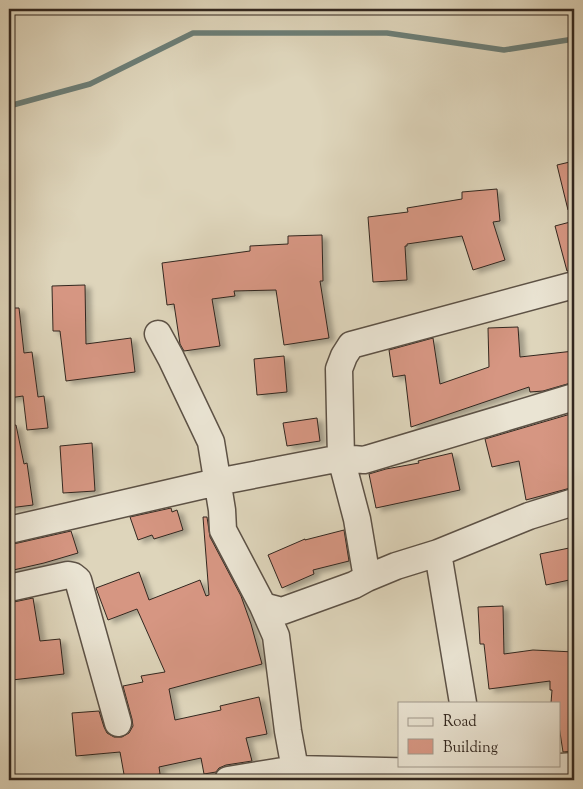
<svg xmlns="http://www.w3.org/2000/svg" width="583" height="789" viewBox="0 0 583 789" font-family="'Sorts Mill Goudy',serif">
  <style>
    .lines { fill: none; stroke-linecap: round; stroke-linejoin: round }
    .stream { stroke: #6c7e77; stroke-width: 5.5 }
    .building { fill: #d69682; stroke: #32271f; filter: url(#shadow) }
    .minor-casing { stroke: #5d5246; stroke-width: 29 }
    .minor { stroke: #eae4d3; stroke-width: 26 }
  </style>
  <defs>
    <filter id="shadow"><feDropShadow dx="5.5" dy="3" stdDeviation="2.5" flood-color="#0004"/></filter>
  </defs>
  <rect width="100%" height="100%" fill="#ded5bb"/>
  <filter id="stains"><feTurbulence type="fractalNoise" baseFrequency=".004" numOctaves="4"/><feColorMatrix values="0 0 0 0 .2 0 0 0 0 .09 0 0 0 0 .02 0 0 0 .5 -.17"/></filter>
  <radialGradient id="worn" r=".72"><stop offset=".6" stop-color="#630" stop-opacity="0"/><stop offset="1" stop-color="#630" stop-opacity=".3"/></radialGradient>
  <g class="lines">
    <path class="stream" d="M9 106 90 84 193 33H387L504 50 574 39"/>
  </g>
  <path class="building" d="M574 161V210H568L557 165Z
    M497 189 500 221 493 222 505 260 473 270 462 236 407 244V246H405L407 280 373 282 368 217 408 212 407 208 462 199V192Z
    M574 221V270L567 271 555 226Z
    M322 235 323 281H320L329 338 284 345 276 290 234 291 235 296 212 299 220 346 184 351 180 344 174 304 167 305 162 263 250 251V246L288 244V236Z
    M85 285 86 344 131 338 135 372 66 381 60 331H53L52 286Z
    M9 308H19L24 353 32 352 38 397 44 396 48 428 27 430 23 396 9 398Z
    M518 327 520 357 574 351V382L543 391 530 392 529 387 411 427 405 375 393 377 389 350 433 338 440 384 489 367 488 328Z
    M284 356 287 392 257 395 254 359Z
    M574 413V487L526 500 519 461 492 467 485 439Z
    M317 418 320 441 287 446 283 423Z
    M16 425 24 464 27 463 33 505 9 508V426Z
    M92 443 95 491 63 493 60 446Z
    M452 453 460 490 376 508 369 474 386 469 419 463 418 461Z
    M171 508 172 512 177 510 183 530 154 539 152 535 138 540 130 517Z
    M203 517H207L210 537 241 596 251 624 262 664 169 689 175 720 221 710 220 706 259 697 267 734 246 738 252 761 226 765 219 768 216 772 204 774 201 758 159 767 160 774 125 780 120 752 76 756 72 713 99 711 104 727 107 733 114 737H122L129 733 133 726 132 719 123 686 143 682 141 676 165 672 137 609 108 620 96 588 139 572 149 600 200 580 206 596 209 595Z
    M344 530 349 561 313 570 314 574 282 588 268 555 305 539V540Z
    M71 531 78 553 44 563 9 571V545Z
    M574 547V579L546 585 540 554Z
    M33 598 40 641 60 639 64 674 12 680 9 647V603Z
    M503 606 504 654 533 650 574 652V751L563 752 559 726V703H551L552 690H550V681L489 689 484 644H480L478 607Z"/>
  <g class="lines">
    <defs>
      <path id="minor" d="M158 334 171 358 211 442 222 510 223 530 263 606 276 636 288 731 297 780
        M9 530 217 482 341 458 364 460 574 397
        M438 553 463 703
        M367 578 396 566 438 553 529 516 574 502
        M9 588 68 575 73 576 78 580 118 723
        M263 606 282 611 354 585 367 578 357 519 341 458 339 369 344 356 351 345 574 285
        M228 780 295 769 475 773 574 766"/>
    </defs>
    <use href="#minor" class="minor-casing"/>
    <use href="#minor" class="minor"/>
  </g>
  <rect width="583" height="789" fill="none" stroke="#ded5bb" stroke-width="30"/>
  <rect x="10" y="10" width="563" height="769" fill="none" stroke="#32271f" stroke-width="2.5"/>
  <rect x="15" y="15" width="553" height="759" fill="none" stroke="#32271f"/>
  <rect x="398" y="702" width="162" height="65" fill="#eae4d3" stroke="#a0988b"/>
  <rect x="408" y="718" width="25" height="8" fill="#eae4d3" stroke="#a0988b"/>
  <text x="443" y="726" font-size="15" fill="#32271f">Road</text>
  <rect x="408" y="739" width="25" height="15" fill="#d69682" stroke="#a0988b"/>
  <text x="443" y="752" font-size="15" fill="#32271f">Building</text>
  <rect width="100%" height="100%" filter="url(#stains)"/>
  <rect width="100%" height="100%" fill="url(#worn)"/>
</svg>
